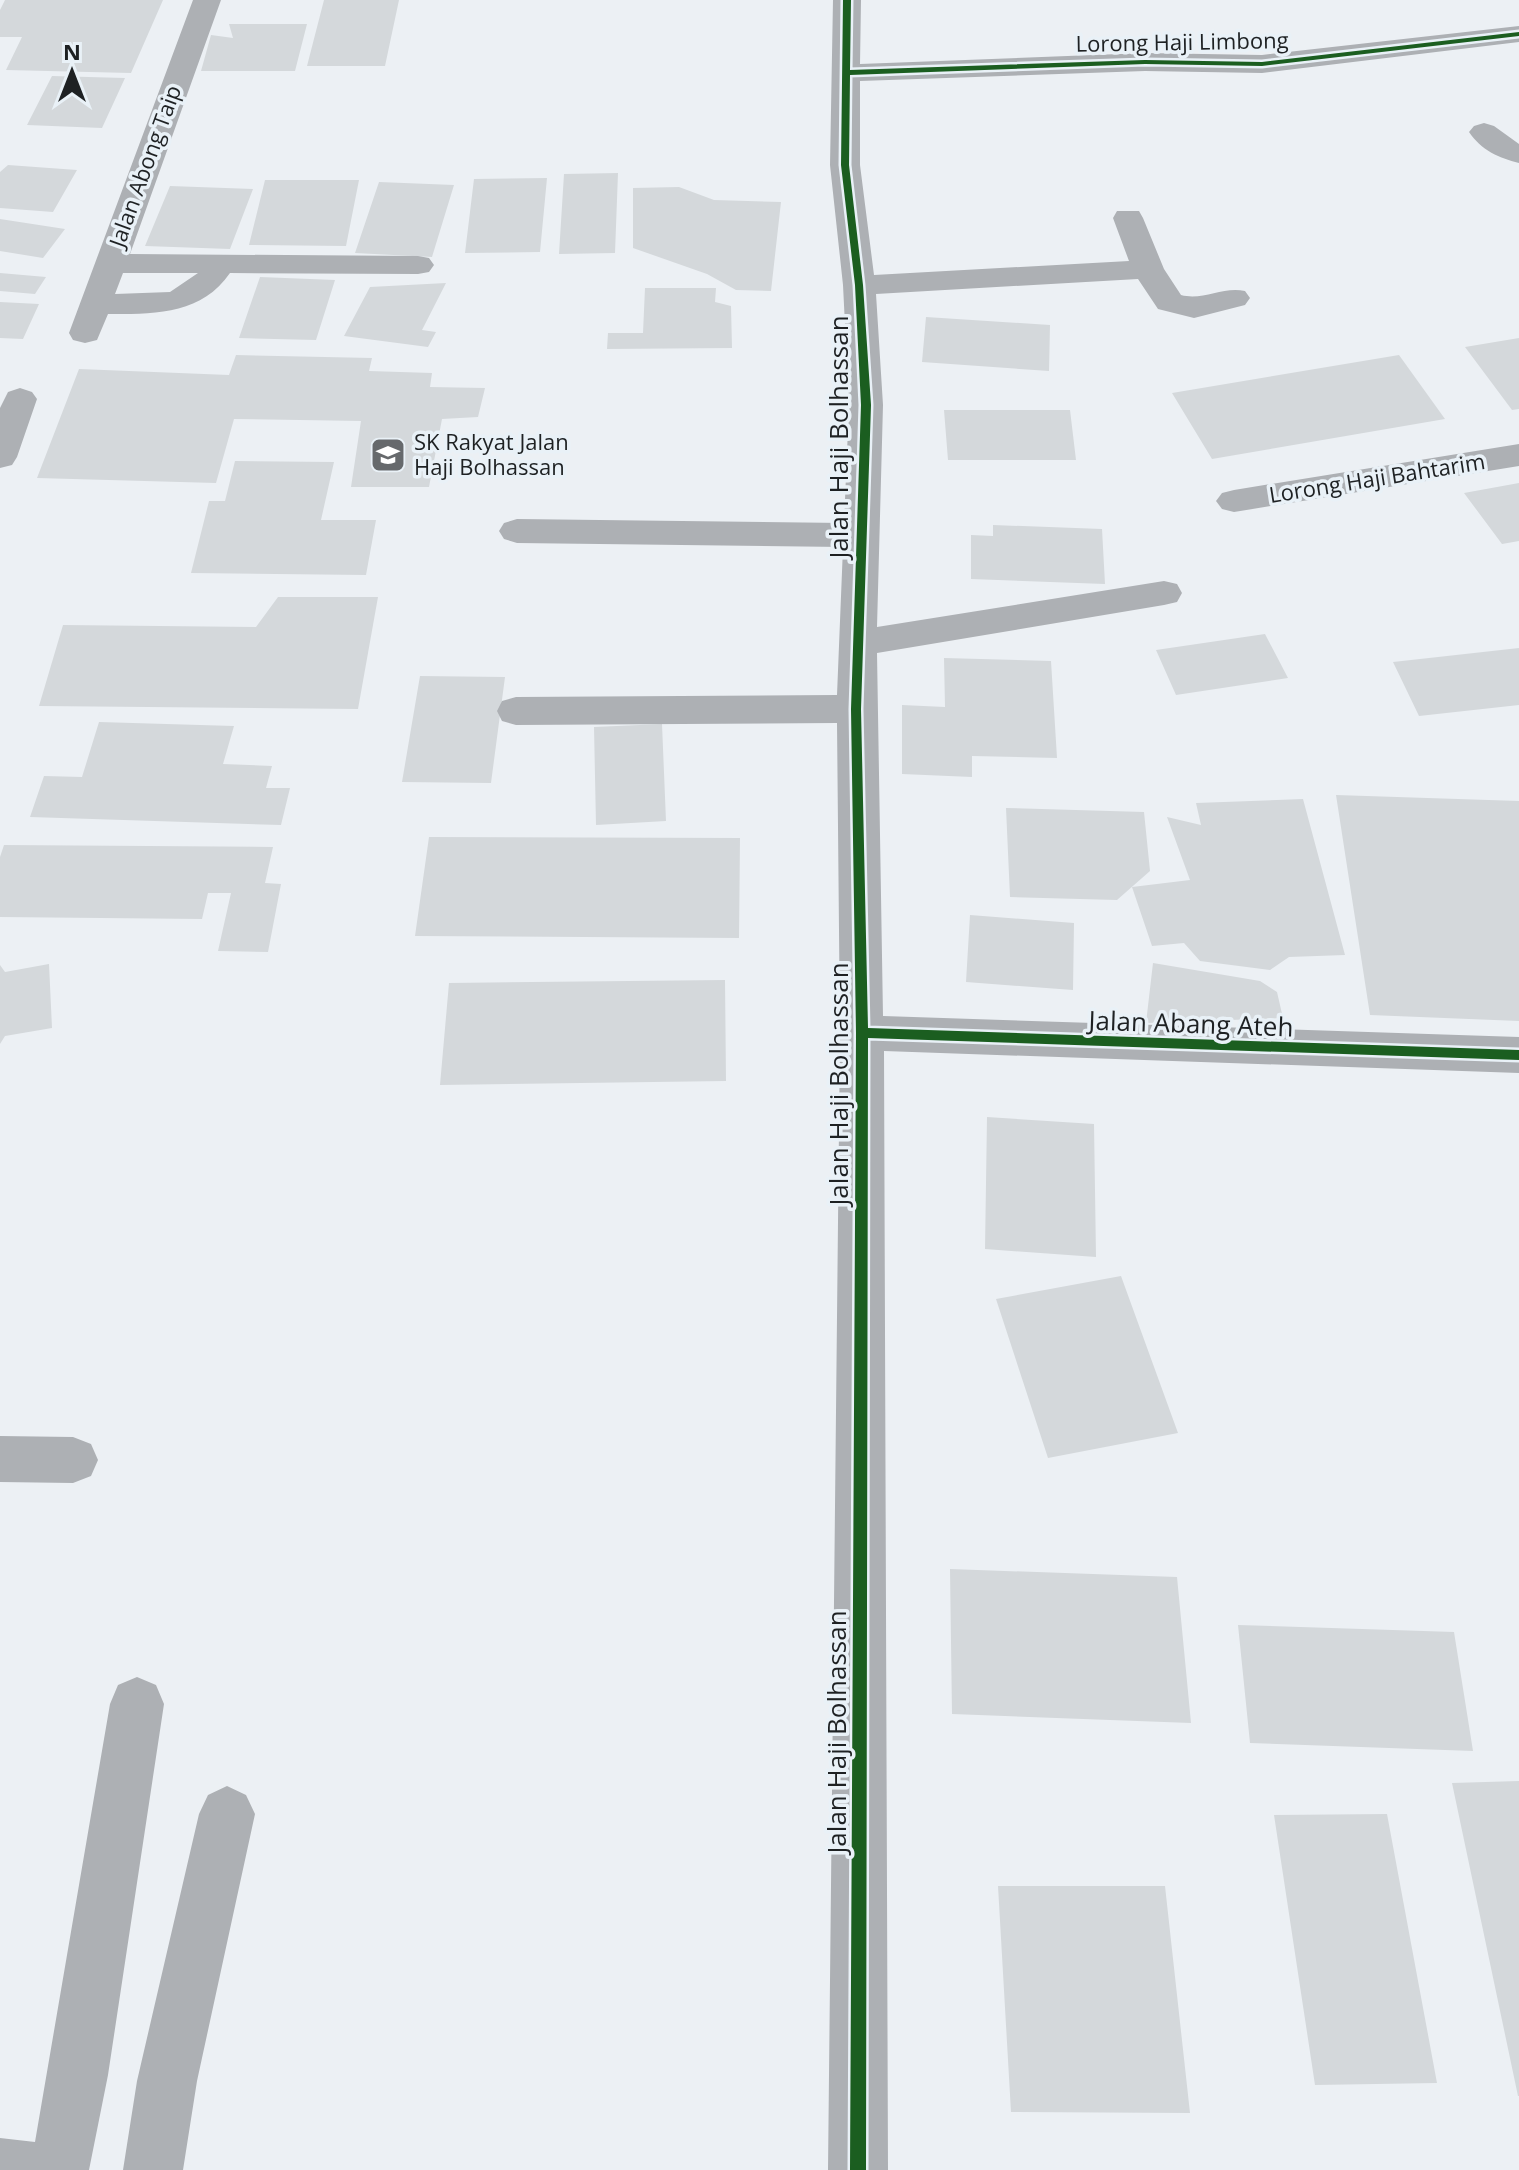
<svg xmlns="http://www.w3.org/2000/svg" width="1519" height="2170" viewBox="0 0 1519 2170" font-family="'Open Sans',sans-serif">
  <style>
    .building { fill: #d4d8db }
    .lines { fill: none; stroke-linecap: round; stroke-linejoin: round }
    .minor { fill: #adb0b4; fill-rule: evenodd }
    .cycleway-casing { stroke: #e9f1f7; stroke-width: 5 }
    .cycleway { fill: #1b5e20; fill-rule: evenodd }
    .labels { text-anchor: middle; stroke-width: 7; stroke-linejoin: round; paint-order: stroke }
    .far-street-label { font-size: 22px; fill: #1e2123; stroke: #e9f1f7 }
    .far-poi-label { font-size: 22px; fill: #1e2123; stroke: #e9f1f7; text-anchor: start }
    .street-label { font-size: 26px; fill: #1e2123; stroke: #e9f1f7 }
  </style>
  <rect width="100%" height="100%" fill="#ecf0f4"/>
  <path class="building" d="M5 0H163L131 73 6 70 22 37H0V10Z
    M324 0H399L385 66H307Z
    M229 24H307L295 71H201L211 35 233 38Z
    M52 76 125 78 102 128 27 125Z
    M8 165 77 170 53 212 0 208V172Z
    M618 173 615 253 559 254 564 174Z
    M547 178 540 252 465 253 474 179Z
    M265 180H359L346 246 249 245Z
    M379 182 454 185 432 257 355 253Z
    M170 186 253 189 230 249 145 246Z
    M679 187 714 200 781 202 771 291 736 290 707 274 633 248V188Z
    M0 219 65 229 43 258 0 251Z
    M0 273 46 277 35 294 0 291Z
    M260 277 335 280 316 340 239 338Z
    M446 283 422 330 436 332 428 347 344 336 370 287Z
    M645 288H716L715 302 731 306 732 348 607 349 608 333H643Z
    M0 302 39 304 23 339 0 338Z
    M926 317 1050 325 1049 371 922 362Z
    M1519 338V409L1512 410 1465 347Z
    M236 355 372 358 369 371 432 373 430 387 485 388 478 417 442 419 429 487H351L361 421 234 419 216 483 37 478 79 369 229 375Z
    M1399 355 1445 419 1212 459 1172 393Z
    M944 410H1070L1076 460H948Z
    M235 461 334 462 321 520H376L366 575 191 573 209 501H225Z
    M1519 483V541L1502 544 1464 493Z
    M993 525 1102 529 1105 584 971 579V535L993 536Z
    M278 597H378L358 709 39 706 63 625 256 627Z
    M1265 634 1288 678 1176 695 1156 650Z
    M1519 648V705L1419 716 1393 662Z
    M944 658 1051 661 1057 758 972 756V777L902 774V705L945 707Z
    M420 676 505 677 491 783 402 782Z
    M99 722 234 726 223 764 272 766 266 788H290L281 825 30 817 44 776 82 777Z
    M662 724 666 821 596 825 594 727Z
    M1336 795 1519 801V1021L1370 1015Z
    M1303 799 1345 955 1289 957 1270 970 1200 961 1184 943 1152 946 1132 887 1190 880 1167 817 1201 825 1196 803Z
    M1006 808 1144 812 1150 871 1117 900 1010 897Z
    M429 837 740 838 739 938 415 936Z
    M4 845 273 847 265 883 281 884 268 952 218 951 231 893H208L202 919 0 917V857Z
    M970 915 1074 923 1073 990 966 982Z
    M1153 963 1260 981 1277 992 1283 1018 1146 1023Z
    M49 964 52 1028 5 1036 0 1044V965L5 972Z
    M725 980 726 1081 440 1085 449 983Z
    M987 1117 1094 1124 1096 1257 985 1249Z
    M1121 1276 1178 1433 1048 1458 996 1299Z
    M950 1569 1177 1577 1191 1723 952 1714Z
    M1238 1625 1454 1632 1473 1751 1250 1743Z
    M1519 1781V2096H1518L1452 1783Z
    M1387 1814 1437 2083 1315 2085 1274 1815Z
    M998 1886H1165L1190 2113 1011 2112Z"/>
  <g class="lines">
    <path class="minor" d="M193 0H221L130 254 418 256 429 258 434 265 429 272 418 274 230 273C201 315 155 314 108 314L97 340 85 343 73 340 69 333ZM123 273H198L170 292 115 294Z
      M833 0H861L860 64 1145 53 1262 55 1519 26V42L1262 73 1145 71 860 81V165L874 275 1129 261 1113 218 1117 211H1139L1143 218 1164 269 1181 295C1203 301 1223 286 1245 291L1250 298 1245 305 1194 318 1158 309 1138 279 876 294 883 405 877 627 1164 581 1177 584 1182 593 1177 602 1164 605 877 653 883 1016 1519 1037V1073L884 1051 888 2170H828L840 1033 837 723 516 725 502 721 497 711 502 701 516 697 837 695 843 547 517 543 504 539 499 531 504 523 517 519 844 523 849 405 843 285 830 165Z
      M1484 123 1494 126 1519 144V163C1499 158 1481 150 1469 132L1474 126Z
      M20 388 32 392 37 399 17 457 12 465 0 468V408L8 392Z
      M1519 444V466L1234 512 1222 509 1216 501 1222 493 1234 490Z
      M0 1436 73 1437 91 1444 98 1460 91 1476 73 1483 0 1482Z
      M137 1677 156 1685 164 1704 108 2075 89 2170H0V2138L35 2142 110 1704 118 1685Z
      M227 1786 246 1795 255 1814 197 2081 183 2170H123L137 2081 199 1814 208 1795Z"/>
    <defs>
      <path id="cycleway" d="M843 0H851L850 70 1145 60 1262 62 1519 32V36L1262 66 1145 64 850 75 849 165 863 285 871 405 861 709 868 1028 1519 1050V1060L868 1038 866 2170H850L856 1033 851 709 861 405 855 285 841 165Z"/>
    </defs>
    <use href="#cycleway" class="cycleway-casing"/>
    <use href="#cycleway" class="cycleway"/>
  </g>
  <defs>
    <symbol id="school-square" viewBox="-11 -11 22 22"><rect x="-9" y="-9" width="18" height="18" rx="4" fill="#66696c" stroke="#e9f1f7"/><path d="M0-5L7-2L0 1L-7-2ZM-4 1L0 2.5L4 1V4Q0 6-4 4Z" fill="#fff"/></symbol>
  </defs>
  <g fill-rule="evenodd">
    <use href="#school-square" x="368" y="435" width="40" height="40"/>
  </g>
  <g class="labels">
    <g class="far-street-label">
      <text transform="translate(1182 42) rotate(-1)" y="8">Lorong Haji Limbong</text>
      <text transform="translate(145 166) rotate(-70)" y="8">Jalan Abong Taip</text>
      <text transform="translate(1377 478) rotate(-9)" y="8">Lorong Haji Bahtarim</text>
    </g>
    <g class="far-poi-label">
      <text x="414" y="450">SK Rakyat Jalan<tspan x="414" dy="25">Haji Bolhassan</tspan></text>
    </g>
    <g class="street-label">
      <text transform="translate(839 437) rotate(-90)" y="9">Jalan Haji Bolhassan</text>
      <text transform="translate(1191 1024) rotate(2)" y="9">Jalan Abang Ateh</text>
      <text transform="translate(839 1084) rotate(-90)" y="9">Jalan Haji Bolhassan</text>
      <text transform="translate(837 1732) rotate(-90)" y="9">Jalan Haji Bolhassan</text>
    </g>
  </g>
  <g transform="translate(72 72)" stroke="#e9f1f7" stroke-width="6" paint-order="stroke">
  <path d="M0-6L14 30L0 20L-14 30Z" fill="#1e2123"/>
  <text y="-12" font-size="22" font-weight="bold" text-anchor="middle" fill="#1e2123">N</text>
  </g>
</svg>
